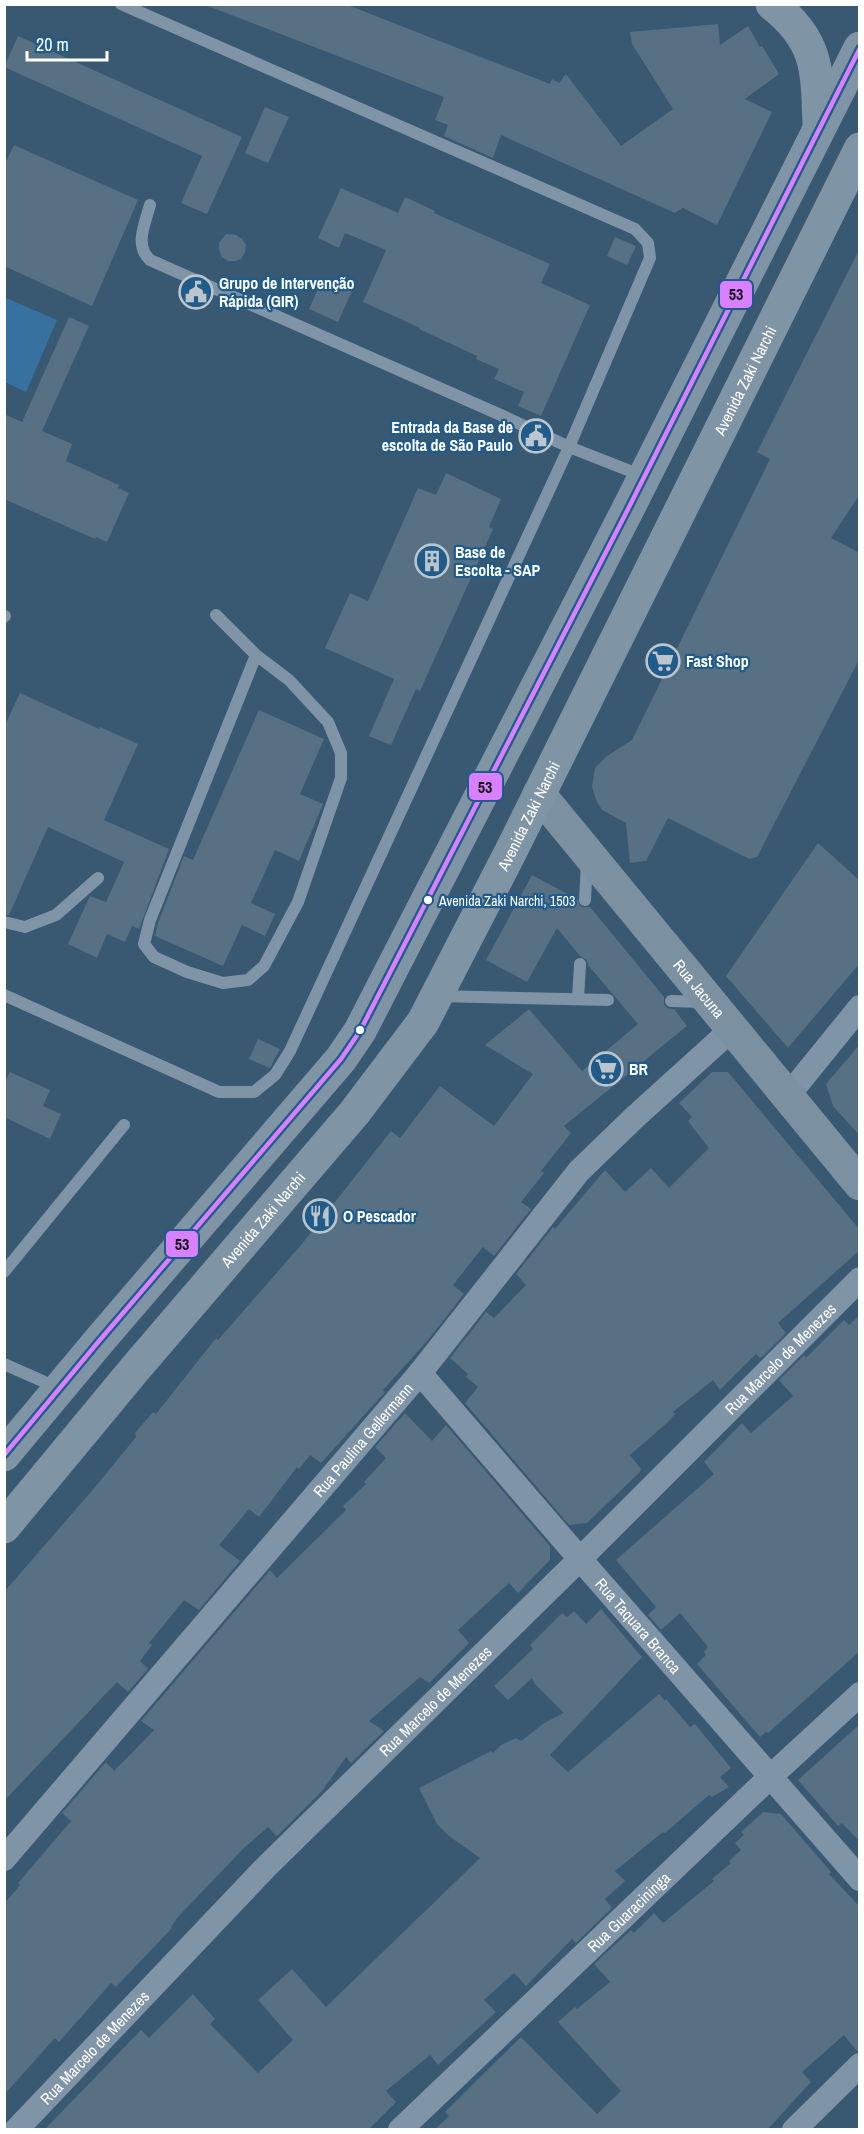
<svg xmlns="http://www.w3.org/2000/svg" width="864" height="2134" viewBox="0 0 864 2134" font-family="'Archivo Narrow',sans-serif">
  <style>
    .green { fill: #3671a0 }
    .building { fill: #577083 }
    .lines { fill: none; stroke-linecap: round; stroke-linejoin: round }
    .lane { stroke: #8094a7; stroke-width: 12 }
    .street { stroke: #8094a7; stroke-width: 24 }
    .secondary { stroke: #7b91a2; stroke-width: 33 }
    .primary { stroke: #7f94a4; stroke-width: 33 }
    .bus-1-casing { stroke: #215b89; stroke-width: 9 }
    .bus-1 { stroke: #d880ff; stroke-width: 4.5 }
    .bus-dot { fill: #fff; stroke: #215b89; stroke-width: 2 }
    .labels { text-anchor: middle; stroke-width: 4.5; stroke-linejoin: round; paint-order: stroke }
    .bus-label { font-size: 14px; fill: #fff; stroke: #215b89; text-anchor: start }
    .poi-label { font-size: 16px; font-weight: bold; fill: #fff; stroke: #215b89; text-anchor: start }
    .street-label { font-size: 16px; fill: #fff; stroke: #215b89 }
    .line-badge { stroke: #215b89; stroke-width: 2 }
    .pale-badge-label { font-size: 16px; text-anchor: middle; font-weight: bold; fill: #111 }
  </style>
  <rect width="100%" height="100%" fill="#395871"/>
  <path class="green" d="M4 297 57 320 26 392 5 382Z"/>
  <path class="building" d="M209 4H345L550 84 552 79 559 83 566 74 621 146 673 109 632 44 630 32 718 24 720 45 748 26 760 47 762 46 779 74 745 99 772 112 717 225 683 208 675 213 501 135 493 158 444 136 448 125 435 120 444 97 208 6Z
    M18 36 242 137 207 214 181 203 202 156 4 67Z
    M265 107 289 117 268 163 245 153Z
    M14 145 138 200 92 306 4 266V166Z
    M341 188 398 213 405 197 435 211 434 213 550 264 541 283 590 305 541 416 518 406 524 392 494 379 499 369 476 359 477 356 419 329 420 328 363 302 386 250 345 233 339 248 318 238Z
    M226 234 236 235 242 239 246 245 245 252 241 259 235 261H228L222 257 219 250V243Z
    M615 237 636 246 627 265 607 256Z
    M860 248V494L831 538 860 553V658L757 857 749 859 668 818 646 861 630 863 626 823 602 810 596 800 592 787 595 768 607 756 632 740 770 459 757 452Z
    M323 278 352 291 338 322 309 309Z
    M69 317 89 326 42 431 72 444 66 461 119 485 118 488 129 493 107 542 96 537 95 539 4 499V414L22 422Z
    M525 435 543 444 540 453 521 444Z
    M446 473 501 499 489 527 493 529 420 691 416 689 391 745 369 736 394 679 325 648 350 593 368 601 418 488 436 495Z
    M20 693 99 729 100 727 138 744 104 820 169 849 139 929 132 926 125 942 107 934 97 958 68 944 90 896 106 902 124 862 48 827 9 915 4 914V727Z
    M259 710 324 739 300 794 323 804 299 861 275 850 251 903 275 914 265 936 242 925 223 966 155 936 158 923 184 856 193 860Z
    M818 843 860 881V963L788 1048 726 976Z
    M532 875 577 899 581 907H590L664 997V1005L667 1008 674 1009 687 1026 564 1126 571 1133 541 1171 544 1173 521 1202 531 1209 494 1256 483 1247 453 1285 464 1294 428 1340 383 1390 385 1392 321 1463 310 1455 299 1469 297 1467 259 1517 249 1509 219 1545 240 1561 199 1610 184 1600 149 1643 152 1645 140 1661 148 1669 128 1692 117 1682 4 1801V1592L96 1486 136 1437 135 1433 153 1412 156 1414 216 1338 218 1340 301 1245 391 1131 400 1138 440 1086 494 1126 533 1074 485 1045 529 1009 582 1071 638 1024 588 965 587 960 580 956 557 928 527 982 486 960Z
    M258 1039 280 1049 270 1068 249 1059Z
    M860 1044V1136L833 1106 826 1084Z
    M10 1072 50 1090 43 1106 61 1114 50 1139 4 1117V1083Z
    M712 1072H728L860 1230V1250L778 1323 786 1333 764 1355 760 1358 756 1354 720 1390 713 1380 673 1412 675 1414 667 1423 630 1455 641 1469 640 1472 587 1523 569 1525 465 1403 478 1387 466 1377 468 1374 450 1358 486 1312 494 1318 526 1285 516 1274 553 1227 555 1229 605 1170 625 1192 651 1168 669 1188 709 1148 688 1121 692 1117 679 1103Z
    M860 1315V1651L768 1733 766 1732 760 1737 697 1664 706 1655 704 1652 708 1647 680 1613 661 1630 648 1615 656 1607 616 1560 714 1474 704 1462 742 1423 751 1433 793 1396 779 1380 804 1355 806 1358 844 1320 849 1325Z
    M405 1413 432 1441 446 1425 550 1546V1560L518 1593 509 1583 458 1630 469 1643 429 1683 420 1677 369 1721 384 1731 351 1763 346 1757 322 1791 277 1836 268 1827 244 1848 177 1918 171 1927 172 1928 116 1987 111 1983 59 2042 55 2038 4 2095V1904L20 1885 18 1883 71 1821 62 1813 106 1762 114 1771 154 1730 141 1721 270 1570 277 1578 346 1510 343 1506 366 1484 364 1482 386 1458 375 1447Z
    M601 1609 642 1657 550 1755 568 1772 659 1694 665 1701 666 1699 690 1727 695 1724 731 1768 720 1777 729 1787 712 1797 709 1795 665 1833 663 1832 615 1871 625 1881 605 1899 612 1908 576 1943 572 1939 526 1986 514 1973 484 2000 496 2012 438 2065 430 2055 386 2091 396 2102 368 2130H44L141 2030 149 2038 193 1994 215 2019 210 2024 258 2073 293 2040 258 2000 292 1969 326 2007 480 1858 449 1836 437 1824 419 1788 491 1751 493 1753 501 1745 516 1738 521 1741 544 1723 564 1713 535 1684 532 1678 508 1700 494 1686 533 1649 530 1645 562 1613 567 1617 574 1611 586 1624Z
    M860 1724V1842L842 1823 838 1826 798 1780Z
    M763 1812 781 1814 831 1872 829 1874 860 1907V2051H857L844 2035 802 2072 811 2082 767 2130H434L449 2116 445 2112 521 2037 597 2114 621 2091 558 2022 575 2007 577 2009 610 1982 594 1964 631 1930 634 1933 654 1913 663 1923 714 1881 712 1879 731 1863 729 1861 741 1850 735 1843 744 1835 741 1832Z"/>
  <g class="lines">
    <path class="lane" d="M150 205C145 224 134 245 150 260L503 416 569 447 643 476
      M216 615 256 655 289 680 328 722 341 753V778L298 902 264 966 248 980 223 983 187 972 154 957 144 944 150 920 256 655
      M4 617 5 616
      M585 900 587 861
      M4 922 25 927 56 915 98 878
      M4 995 219 1092H254L275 1075 290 1051 569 447 650 258 648 243 635 229 121 4
      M438 996 608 1000
      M578 999 580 964
      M671 1001 703 1002
      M4 1272 124 1125
      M4 1364 58 1388"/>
    <g class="street">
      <path d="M787 1097 860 1007"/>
      <path id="s1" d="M420 1373 580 1559 860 1879"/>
      <path id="s2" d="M4 1859 420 1373 579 1171 635 1117 731 1030"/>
      <path id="s3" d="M16 2130 266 1867 580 1559 860 1279"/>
      <path id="s4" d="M400 2130 770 1777 860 1694"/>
      <path d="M794 2130 860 2065"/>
    </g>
    <path class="secondary" id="s5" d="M539 794 860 1184"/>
    <g class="primary">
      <path d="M772 4C819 41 817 70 819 125"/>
      <path d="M4 1455 99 1341 341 1059 360 1031 626 513 860 48"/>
      <path id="s6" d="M4 1527 134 1370 355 1112 423 1022 510 853 860 149"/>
    </g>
    <defs>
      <path id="bus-1" d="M4 1455 99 1341 341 1059 360 1031 626 513 860 48"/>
    </defs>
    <use href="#bus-1" class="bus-1-casing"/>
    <use href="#bus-1" class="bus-1"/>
  </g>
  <defs>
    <symbol id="civic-ring" viewBox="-11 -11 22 22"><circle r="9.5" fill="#215b89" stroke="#bac5cd" stroke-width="1.5"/><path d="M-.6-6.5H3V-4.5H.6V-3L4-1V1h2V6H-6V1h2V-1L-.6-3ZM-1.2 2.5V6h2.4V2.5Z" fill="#bac5cd"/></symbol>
    <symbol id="building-ring" viewBox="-11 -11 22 22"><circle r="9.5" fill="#215b89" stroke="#bac5cd" stroke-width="1.5"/><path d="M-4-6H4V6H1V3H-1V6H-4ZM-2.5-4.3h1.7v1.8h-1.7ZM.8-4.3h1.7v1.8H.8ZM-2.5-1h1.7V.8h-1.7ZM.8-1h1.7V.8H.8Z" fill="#bac5cd"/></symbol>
    <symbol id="supermarket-ring" viewBox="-11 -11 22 22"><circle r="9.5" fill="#215b89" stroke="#bac5cd" stroke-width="1.5"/><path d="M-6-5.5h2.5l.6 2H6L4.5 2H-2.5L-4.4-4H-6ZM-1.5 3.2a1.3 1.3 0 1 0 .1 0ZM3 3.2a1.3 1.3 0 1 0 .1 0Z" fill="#bac5cd"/></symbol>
    <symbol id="restaurant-ring" viewBox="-11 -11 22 22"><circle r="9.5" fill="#215b89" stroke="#bac5cd" stroke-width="1.5"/><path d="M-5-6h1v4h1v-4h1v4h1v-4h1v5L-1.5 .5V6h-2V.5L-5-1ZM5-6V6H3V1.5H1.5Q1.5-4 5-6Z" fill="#bac5cd"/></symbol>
  </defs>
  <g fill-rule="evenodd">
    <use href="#civic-ring" x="177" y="273" width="38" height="38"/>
    <use href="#civic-ring" x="517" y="417" width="38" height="38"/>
    <use href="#building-ring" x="413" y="542" width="38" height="38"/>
    <use href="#supermarket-ring" x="644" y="642" width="38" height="38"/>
    <use href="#supermarket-ring" x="587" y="1050" width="38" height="38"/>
    <use href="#restaurant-ring" x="301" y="1197" width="38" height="38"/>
  </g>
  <g class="bus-dot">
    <circle cx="428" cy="900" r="5"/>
    <circle cx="360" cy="1030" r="5"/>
  </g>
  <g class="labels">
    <g class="bus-label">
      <text x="439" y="906">Avenida Zaki Narchi, 1503</text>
    </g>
    <g class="poi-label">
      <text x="219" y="289">Grupo de Intervenção<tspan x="219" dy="18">Rápida (GIR)</tspan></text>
      <text x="513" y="433" text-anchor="end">Entrada da Base de<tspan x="513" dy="18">escolta de São Paulo</tspan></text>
      <text x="455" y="558">Base de<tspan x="455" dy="18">Escolta - SAP</tspan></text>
      <text x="686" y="667">Fast Shop</text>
      <text x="629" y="1075">BR</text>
      <text x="343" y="1222">O Pescador</text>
    </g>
    <g class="street-label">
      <text dy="6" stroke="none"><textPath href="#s6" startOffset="1374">Avenida Zaki Narchi</textPath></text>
      <text dy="6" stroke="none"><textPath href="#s6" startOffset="888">Avenida Zaki Narchi</textPath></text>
      <text dy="6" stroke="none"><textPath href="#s5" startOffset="252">Rua Jacuna</textPath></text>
      <text dy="6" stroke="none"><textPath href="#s6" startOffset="402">Avenida Zaki Narchi</textPath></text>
      <text dy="6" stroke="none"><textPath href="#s3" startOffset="1086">Rua Marcelo de Menezes</textPath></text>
      <text dy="6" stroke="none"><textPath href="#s2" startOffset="552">Rua Paulina Gellermann</textPath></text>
      <text dy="6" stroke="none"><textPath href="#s1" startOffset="334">Rua Taquara Branca</textPath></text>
      <text dy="6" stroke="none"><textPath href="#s3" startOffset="600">Rua Marcelo de Menezes</textPath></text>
      <text dy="6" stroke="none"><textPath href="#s4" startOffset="316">Rua Guaracininga</textPath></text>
      <text dy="6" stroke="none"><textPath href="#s3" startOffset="114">Rua Marcelo de Menezes</textPath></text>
    </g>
  </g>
  <g class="line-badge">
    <rect x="719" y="280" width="34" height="29" rx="6" fill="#d880ff"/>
    <rect x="468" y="772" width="35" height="29" rx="6" fill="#d880ff"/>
    <rect x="165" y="1230" width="34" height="28" rx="6" fill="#d880ff"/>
  </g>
  <g class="pale-badge-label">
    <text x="736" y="300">53</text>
    <text x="485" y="793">53</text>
    <text x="182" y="1250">53</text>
  </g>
  <rect width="864" height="2134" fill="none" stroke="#ffffff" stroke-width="12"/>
  <path d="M27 51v9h80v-9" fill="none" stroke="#ffffff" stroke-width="3"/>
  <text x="36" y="51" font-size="18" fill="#ffffff" stroke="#215b89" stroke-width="4.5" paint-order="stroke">20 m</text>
</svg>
